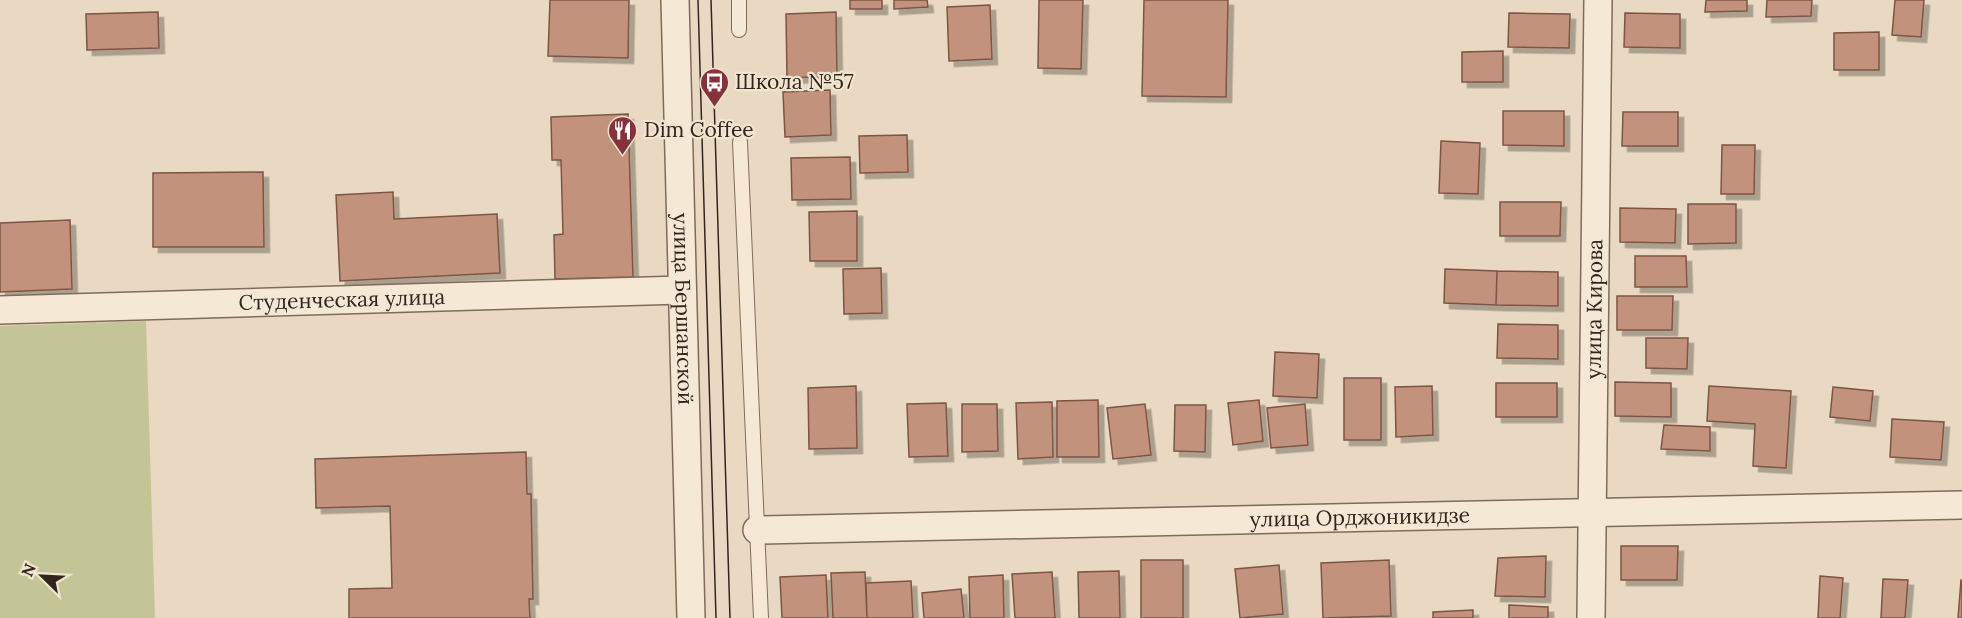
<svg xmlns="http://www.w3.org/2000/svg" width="1962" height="618" viewBox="0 0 1962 618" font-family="Lora,serif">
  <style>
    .green { fill: #c4c597 }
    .building { fill: #c3927b; stroke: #7d5543; stroke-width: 1.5; filter: url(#shadow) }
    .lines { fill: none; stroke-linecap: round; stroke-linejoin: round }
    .lane-casing { stroke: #806b5b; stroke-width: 16 }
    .street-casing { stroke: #806b5b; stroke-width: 30 }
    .lane { stroke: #f5e8d4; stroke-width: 14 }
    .street { stroke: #f5e8d4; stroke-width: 27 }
    .tram { stroke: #32251e; stroke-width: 1.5 }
    .labels { text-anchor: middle; stroke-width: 4.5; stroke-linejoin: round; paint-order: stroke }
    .poi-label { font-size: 21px; fill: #32251e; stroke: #f1e5d0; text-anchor: start }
    .street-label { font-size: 21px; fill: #32251e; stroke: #f1e5d0 }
  </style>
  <defs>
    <filter id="shadow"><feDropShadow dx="5.5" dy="5.5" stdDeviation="0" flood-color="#0004"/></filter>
  </defs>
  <rect width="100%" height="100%" fill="#e9d9c2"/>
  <path class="green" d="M146 321 155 618H0V326Z"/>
  <path class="building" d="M550 0H629L628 58 548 56Z
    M850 0H882V9H850Z
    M894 0H927L928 7 894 9Z
    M1039 0H1083L1081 69 1038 68Z
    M1144 0H1228L1226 97 1142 96Z
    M1706 0H1747V11L1705 12Z
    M1767 0H1812L1811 16 1766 17Z
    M1895 0H1924L1921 37 1892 35Z
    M990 5 992 59 949 61 947 7Z
    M158 12 159 48 87 50 86 14Z
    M836 12 837 76 787 78 786 14Z
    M1509 13 1570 14 1569 48 1508 47Z
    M1625 13 1680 14V48L1624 47Z
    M1879 32V70H1834V33Z
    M1503 51V82H1462V52Z
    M830 90 831 135 785 137 783 92Z
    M1503 111H1564V146L1503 145Z
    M1623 112H1678V146H1622Z
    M628 114 633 277 555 279 554 235 563 234 561 160H552L551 117Z
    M907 135 908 172 860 173 859 136Z
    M1441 141 1480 143 1478 194 1439 193Z
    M1722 145H1755L1754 194H1721Z
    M850 157 851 199 792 200 791 158Z
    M263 172 264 247H153V173Z
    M393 192 394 219 497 214 500 273 340 281 336 195Z
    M1500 202H1561L1560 236H1500Z
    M1688 204H1736V243L1688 244Z
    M1620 208 1676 209 1675 243 1620 242Z
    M857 211V261H810L809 212Z
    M70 220 72 289 0 292V223Z
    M1635 256H1686L1687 287H1635Z
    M881 268 882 313 844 314 843 269Z
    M1445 269 1497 271 1496 305 1444 303Z
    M1497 271 1558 272V306L1496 305Z
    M1617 296H1673L1672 330H1617Z
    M1498 324 1558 325V359L1497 358Z
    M1646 338H1688L1687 369 1646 368Z
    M1275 352 1319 354 1317 398 1273 396Z
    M1344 378H1381V440H1344Z
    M1615 382 1671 383V417L1615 416Z
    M1496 383H1557V417H1496Z
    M856 386 857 448 809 449 808 388Z
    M1432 386 1433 435 1396 437 1395 387Z
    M1709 386 1791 391 1786 468 1753 466 1755 424 1707 421Z
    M1833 387 1873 391 1870 421 1830 417Z
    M1098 400 1099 457H1057V401Z
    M1259 400 1263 441 1233 445 1228 403Z
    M1052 402 1053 457 1018 459 1016 403Z
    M946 403 948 456 909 457 907 404Z
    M962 404H997L998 451 962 452Z
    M1145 404 1151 455 1113 459 1107 408Z
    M1305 404 1308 445 1271 448 1267 408Z
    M1175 405H1206L1205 452 1174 451Z
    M1892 419 1944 422 1941 460 1890 457Z
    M1664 425 1710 427V451L1661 449Z
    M526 452 527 494H531L533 599H529L530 618H349V589L392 588 390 506 316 508 315 459Z
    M1621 546H1678L1677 580H1621Z
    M1546 556 1545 597 1495 596 1498 558Z
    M1141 560H1183V618H1141Z
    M1389 560 1391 616 1323 618 1321 563Z
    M1279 565 1283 614 1240 618 1235 569Z
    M1119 571 1120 618H1079L1078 572Z
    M865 572 867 618H833L831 573Z
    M1052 572 1055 618H1015L1012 574Z
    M826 575 828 618H782L780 577Z
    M1003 575 1004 618H970L969 577Z
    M1820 576 1843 578 1840 618H1818Z
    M1883 579 1908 580 1905 618H1881Z
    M1961 580H1962V618H1958Z
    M911 581 913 618H867L866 583Z
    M961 589 964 618H924L922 593Z
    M1509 605 1548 607V618H1509Z
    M1473 610V618H1433V612Z"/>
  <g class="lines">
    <defs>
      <path id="lane" d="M739 0V30
        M740 142 761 618"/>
      <g id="street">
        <path id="s1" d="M675 0 691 618"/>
        <path id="s2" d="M0 310 682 290"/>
        <path id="s3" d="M757 530 1962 505"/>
        <path id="s4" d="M1591 618 1598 0"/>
      </g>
    </defs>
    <use href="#lane" class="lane-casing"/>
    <use href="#street" class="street-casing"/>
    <use href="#lane" class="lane"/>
    <use href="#street" class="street"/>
    <path class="tram" d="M698 0 716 618
      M711 0 730 618"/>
  </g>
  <defs>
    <symbol id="bus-pin" viewBox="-11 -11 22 30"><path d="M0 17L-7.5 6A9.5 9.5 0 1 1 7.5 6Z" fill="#89313a" stroke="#f1e5d0"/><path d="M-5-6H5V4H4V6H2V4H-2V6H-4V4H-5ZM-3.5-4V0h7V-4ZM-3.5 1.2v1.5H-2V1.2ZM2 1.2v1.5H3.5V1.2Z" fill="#fff"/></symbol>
    <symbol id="restaurant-pin" viewBox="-11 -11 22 30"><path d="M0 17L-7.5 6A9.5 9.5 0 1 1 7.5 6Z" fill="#89313a" stroke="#f1e5d0"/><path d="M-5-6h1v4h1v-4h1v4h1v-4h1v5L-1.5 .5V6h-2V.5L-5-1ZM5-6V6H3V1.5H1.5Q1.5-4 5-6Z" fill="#fff"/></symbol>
  </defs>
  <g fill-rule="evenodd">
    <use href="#bus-pin" x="698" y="66" width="33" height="45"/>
    <use href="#restaurant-pin" x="606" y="114" width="33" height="45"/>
  </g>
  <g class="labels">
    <g class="poi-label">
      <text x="735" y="89">Школа №57</text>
      <text x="644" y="137">Dim Coffee</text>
    </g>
    <g class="street-label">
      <text dy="7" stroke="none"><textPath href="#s2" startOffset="342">Студенческая улица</textPath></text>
      <text dy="7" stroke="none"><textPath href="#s1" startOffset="309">улица Бершанской</textPath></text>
      <text dy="7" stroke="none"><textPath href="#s4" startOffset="309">улица Кирова</textPath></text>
      <text dy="7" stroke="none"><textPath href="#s3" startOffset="603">улица Орджоникидзе</textPath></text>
    </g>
  </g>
  <g transform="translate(42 576) rotate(294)" stroke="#f1e5d0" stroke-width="4.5" paint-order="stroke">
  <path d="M0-4.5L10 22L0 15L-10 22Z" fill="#32251e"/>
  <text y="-9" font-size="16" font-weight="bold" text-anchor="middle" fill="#32251e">N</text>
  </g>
</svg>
